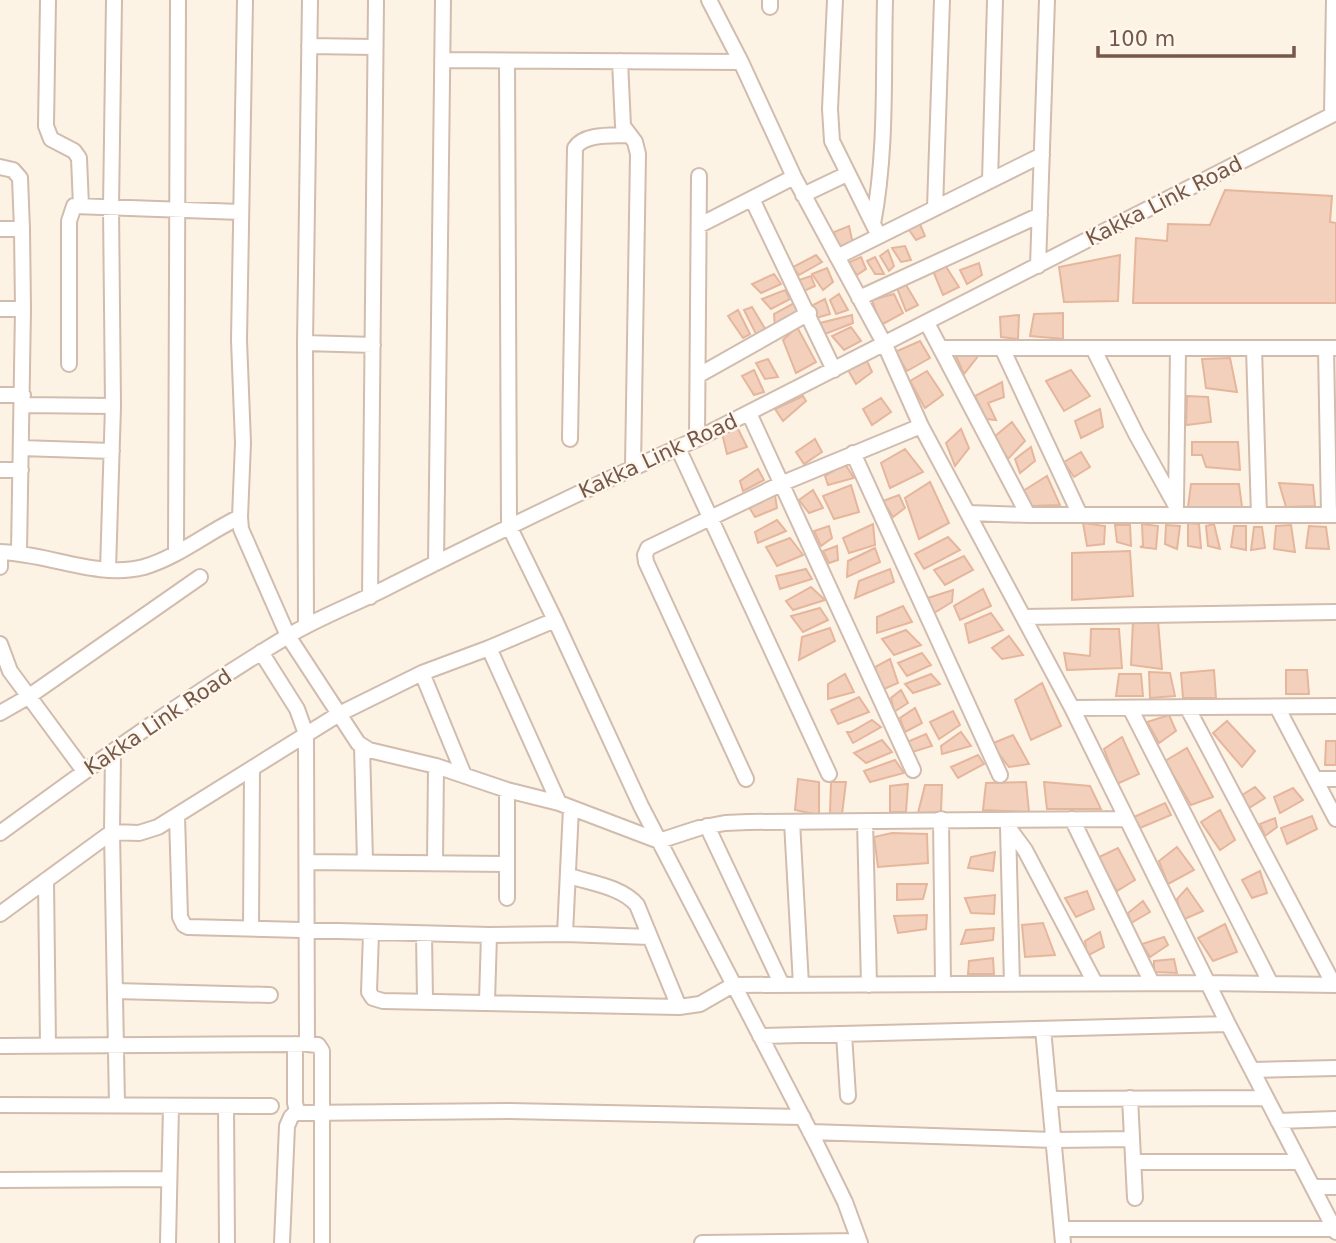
<svg xmlns="http://www.w3.org/2000/svg" width="1336" height="1243" viewBox="0 0 1336 1243" font-family="'DejaVu Sans',sans-serif">
  <style>
    .building { fill: #f3d0bc; stroke: #e6b69c; stroke-width: 2 }
    .lines { fill: none; stroke-linecap: round; stroke-linejoin: round }
    .minor-casing { stroke: #d1bcae; stroke-width: 18 }
    .minor { stroke: #fff; stroke-width: 14 }
    .labels { text-anchor: middle; stroke-width: 5; stroke-linejoin: round; paint-order: stroke }
    .street-label { font-size: 21px; fill: #76584a; stroke: #fff7ec }
  </style>
  <rect width="100%" height="100%" fill="#fdf3e5"/>
  <path class="building" d="M1225 190 1332 196 1330 222 1336 223V303H1133L1136 238 1167 241 1168 224 1210 225Z
    M919 222 925 236 916 240 907 227Z
    M849 226 853 244 838 251 834 232Z
    M905 246 911 260 901 262 892 248Z
    M888 250 894 266 889 271 880 256Z
    M816 255 822 262 799 275 793 267Z
    M1120 255 1118 301 1064 302 1059 267Z
    M861 257 866 269 857 275 848 263Z
    M875 257 884 274H875L867 261Z
    M979 263 982 275 967 284 960 270Z
    M945 265 959 287 943 295 933 271Z
    M827 268 833 282 823 290 812 274Z
    M774 274 781 284 761 293 752 284Z
    M811 276 815 286 804 291 799 280Z
    M906 285 918 305 906 311 897 288Z
    M785 290 790 299 771 309 762 299Z
    M839 294 848 310 836 314 830 300Z
    M894 294 903 313 881 325 872 300Z
    M825 299 830 314 816 318 813 305Z
    M796 302 799 312 775 327 774 314Z
    M752 307 767 332 756 334 744 310Z
    M738 310 750 334 743 338 728 316Z
    M1063 313V339L1030 336 1034 314Z
    M852 315 853 323 825 334 820 323Z
    M1019 315 1018 339 1001 337 1000 317Z
    M797 327 816 362 796 373 783 340Z
    M851 327 861 341 844 350 832 336Z
    M920 341 930 358 907 371 895 352Z
    M955 354 979 355 964 374Z
    M1230 358 1237 392 1206 388 1202 359Z
    M768 359 778 377 765 379 756 363Z
    M867 361 872 372 856 384 848 370Z
    M754 370 764 392 754 395 742 376Z
    M1071 370 1090 396 1064 411 1046 381Z
    M927 371 943 395 925 408 910 381Z
    M1002 382 1004 397 988 403 996 420 986 419 975 396Z
    M803 396 806 401 783 421 775 409Z
    M1187 396 1208 397 1211 422 1186 425Z
    M881 398 891 412 872 425 863 409Z
    M1100 409 1103 427 1081 438 1075 421Z
    M1012 422 1025 441 1008 459 994 437Z
    M737 427 747 447 727 454 722 433Z
    M961 429 969 448 955 466 946 443Z
    M815 439 822 452 804 464 796 452Z
    M1192 442H1238L1240 470 1206 467 1202 455H1192Z
    M1031 447 1035 461 1020 473 1015 459Z
    M905 449 923 472 890 488 881 463Z
    M1081 452 1090 467 1074 477 1064 462Z
    M845 464 854 478 828 485 825 476Z
    M758 469 764 480 743 491 740 481Z
    M1047 476 1060 505 1032 506 1023 491Z
    M930 482 949 523 919 539 905 498Z
    M1279 483 1313 485 1315 506 1286 507Z
    M1191 484H1239L1242 507H1188Z
    M851 485 859 512 834 519 823 496Z
    M813 490 823 508 809 513 799 500Z
    M775 495 777 508 755 517 749 507Z
    M899 495 905 508 893 517 883 501Z
    M777 520 786 531 758 543 755 532Z
    M1083 523 1105 526 1104 544 1087 546Z
    M1188 523 1199 524 1201 548 1188 546Z
    M873 524 875 545 849 553 843 538Z
    M1142 524 1158 526 1156 549 1140 547 1143 546Z
    M1214 524 1220 549 1208 546 1206 526Z
    M1115 525H1130L1131 546 1117 542Z
    M1166 525 1180 526 1177 549 1165 544Z
    M1291 525 1295 552 1274 549 1276 526Z
    M829 526 832 538 821 546 814 531Z
    M1234 526H1246V550L1231 547Z
    M1309 526 1326 527 1329 549 1306 548Z
    M1254 527H1262L1265 548 1251 550Z
    M948 537 960 550 924 569 915 554Z
    M790 538 803 555 777 566 766 547Z
    M837 546 838 560 829 563 823 551Z
    M875 548 880 562 847 577 848 561Z
    M1130 551 1133 596 1072 600V553Z
    M964 556 973 570 945 585 934 570Z
    M806 569 812 579 780 589 776 576Z
    M890 569 894 582 855 598 859 581Z
    M811 587 825 600 793 610 786 601Z
    M983 589 991 606 960 620 954 606Z
    M953 590 952 602 934 613 928 598Z
    M903 606 912 622 877 633V617Z
    M820 608 828 620 803 632 791 616Z
    M991 613 1003 630 969 643 965 624Z
    M1133 621H1158L1162 669 1131 665Z
    M830 628 835 641 799 660 802 637Z
    M1091 629H1119L1122 668 1067 670 1064 653 1090 656Z
    M906 630 921 645 894 655 882 639Z
    M1009 636 1023 655 1002 659 992 648Z
    M922 653 931 665 907 676 898 663Z
    M890 659 898 683 882 690 875 667Z
    M1214 670 1216 698H1183L1181 673Z
    M1286 670H1307L1309 694H1286Z
    M1149 672 1170 673 1175 696 1150 698Z
    M845 674 854 692 828 699V684Z
    M931 674 940 684 913 693 905 684Z
    M1119 674H1141L1143 696H1116Z
    M1042 683 1061 726 1031 740 1015 700Z
    M901 690 908 703 894 712 891 698Z
    M859 697 869 712 838 724 831 710Z
    M915 708 922 723 905 732 900 718Z
    M953 711 960 725 939 739 930 722Z
    M1169 715 1176 731 1159 743 1147 722Z
    M872 720 881 727 853 743 847 732H851Z
    M1227 721 1255 751 1242 767 1213 733Z
    M961 732 971 746 942 754 941 746Z
    M926 734 932 746 912 752 907 742Z
    M1013 735 1029 764 1009 767 991 744Z
    M1122 737 1139 774 1117 784 1104 749Z
    M882 740 892 752 866 763 854 753Z
    M1326 741H1336V765H1325Z
    M1187 748 1213 797 1191 805 1165 761Z
    M978 755 984 764 958 778 951 767Z
    M895 760 904 773 870 782 864 771Z
    M798 779 819 782V815L795 810Z
    M831 782H846L842 814H830Z
    M1026 782 1029 812 983 810 986 783Z
    M1044 782 1090 786 1101 809H1047Z
    M908 784 906 812H890V786Z
    M925 785H942L941 812 918 813Z
    M1255 787 1265 798 1249 808 1242 795Z
    M1293 788 1303 800 1280 813 1274 797Z
    M1165 803 1171 815 1140 828 1134 817Z
    M1220 810 1235 840 1220 850 1201 822Z
    M1312 816 1317 829 1287 844 1281 828Z
    M1275 818 1277 827 1265 836 1260 824Z
    M892 833 927 834 928 863 878 867 874 837Z
    M1177 847 1194 870 1168 884 1159 861Z
    M1118 848 1135 880 1117 891 1097 858Z
    M995 852 993 871 968 868 971 857Z
    M1260 871 1267 893 1252 898 1242 880Z
    M897 884H927L923 899 897 900Z
    M1187 888 1203 911 1182 920 1177 899Z
    M1087 891 1094 909 1076 917 1065 898Z
    M995 895 994 914 971 913 965 898Z
    M1143 901 1150 912 1131 923 1128 913Z
    M927 915 926 929 898 933 894 916Z
    M1043 923 1055 955 1025 957 1022 925Z
    M1225 924 1237 952 1213 961 1198 938Z
    M994 928 993 940 961 944 966 930Z
    M1100 932 1104 947 1087 956 1085 941Z
    M1164 937 1168 945 1150 957 1142 944Z
    M993 958 994 974H968L969 961Z
    M1174 959 1177 973 1154 972V961Z"/>
  <g class="lines">
    <defs>
      <path id="minor" d="M48 0 46 126 51 139 74 151 79 158 81 206
        M245 0 239 340 243 443 240 517 241 529 288 636 358 743 369 750 436 766 507 790 559 803 659 841 699 828 725 823 748 822 1126 819
        M709 0 741 62 794 177 885 345 921 426 1072 708 1228 1024 1336 1232
        M770 0V7
        M835 0 830 109 832 141 879 236
        M309 46 375 47
        M442 60 741 62
        M507 61 509 526 555 620 641 806 817 1145 845 1202 860 1243
        M620 61 623 126 635 142 638 154 633 467
        M1332 114 1334 0
        M0 167 13 170 20 178 22 229
        M990 181 995 0
        M803 195 847 174
        M752 199 834 370
        M935 208 942 0
        M873 224C887 151 883 74 885 0
        M700 225 794 177
        M0 229H22L23 309
        M837 257 1042 155
        M1038 266 1047 0
        M859 298 1040 215
        M0 309H23L19 552
        M927 323 1028 515
        M305 343 373 345
        M940 348H1336
        M1002 348 1080 515
        M1093 348 1136 434 1176 506
        M1254 348 1259 515
        M1326 348 1329 515
        M69 364V221L74 206 241 212
        M699 375 809 313
        M0 395H23
        M23 405 113 406 108 570
        M113 406 111 207 114 0
        M749 413 913 770
        M570 439 575 148C584 133 613 136 629 135
        M697 439 699 176
        M21 448 112 451
        M678 448 829 774
        M853 453 1000 775
        M0 470H21
        M1176 504 1178 348
        M969 513 1028 515H1336
        M0 552C47 553 97 579 144 567 178 557 208 532 240 517
        M176 552 178 0
        M436 563 443 0
        M0 567V552
        M370 597 376 0
        M1024 617 1336 612
        M306 625 305 343 310 0
        M0 644 10 671 84 771
        M489 648 559 803
        M261 652 297 709 306 734 307 1044 318 1045 322 1051V1243
        M422 673 464 775
        M1187 707 1334 985
        M1277 707 1336 819
        M1072 708 1336 706
        M1130 708 1271 984
        M0 713 28 697 200 577
        M362 746 365 861
        M113 752 112 832 117 1105
        M746 779 646 562 645 555 648 548 783 483 921 426
        M1316 779H1336
        M177 816 180 917 184 925 188 927 489 935
        M941 819 943 984
        M1072 819 1152 983
        M865 821 869 985
        M792 822 801 985
        M707 826 782 985
        M1008 827 1025 850 1095 983
        M1008 827 1012 984
        M0 833C93 765 188 696 288 636 321 616 358 603 392 585 493 534 594 485 697 439L1336 113
        M307 862 507 864
        M435 862 436 766
        M569 876C591 883 622 887 637 905L679 1007
        M46 880 48 1046
        M507 898V790
        M0 914 112 832 139 833 158 827 339 714 422 673 489 648 555 620
        M251 928 252 770
        M371 933 369 992 373 998 383 1001 679 1007 700 1004 733 985 1208 983 1336 985
        M424 934 425 1000
        M565 934 571 808
        M115 991 270 995
        M487 1001 489 935 565 934 650 937
        M1043 1029 1063 1243
        M844 1034 848 1096
        M760 1036 1228 1024
        M295 1044V1103L297 1111 300 1113 509 1111 803 1117
        M0 1046 302 1044
        M1252 1070 1336 1068
        M1130 1098 1135 1198
        M1050 1099 1266 1098
        M0 1105 271 1106
        M226 1106 227 1243
        M1278 1121 1336 1119
        M810 1132 1054 1140 1132 1139
        M1133 1162H1300
        M0 1180 168 1179
        M1313 1187H1336
        M1062 1229H1334
        M168 1243 171 1106
        M282 1243 287 1126 291 1117 297 1111
        M702 1243 859 1241"/>
    </defs>
    <use href="#minor" class="minor-casing"/>
    <use href="#minor" class="minor"/>
  </g>
  <g class="labels">
    <g class="street-label">
      <text transform="translate(1164 201) rotate(-27)" y="7">Kakka Link Road</text>
      <text transform="translate(658 456) rotate(-25)" y="7">Kakka Link Road</text>
      <text transform="translate(158 722) rotate(-34)" y="7">Kakka Link Road</text>
    </g>
  </g>
  <path d="M1098 46v10h196v-10" fill="none" stroke="#76584a" stroke-width="3.5"/>
  <text x="1108" y="46" font-size="21" fill="#76584a" stroke="#fff7ec" stroke-width="5" paint-order="stroke">100 m</text>
</svg>
